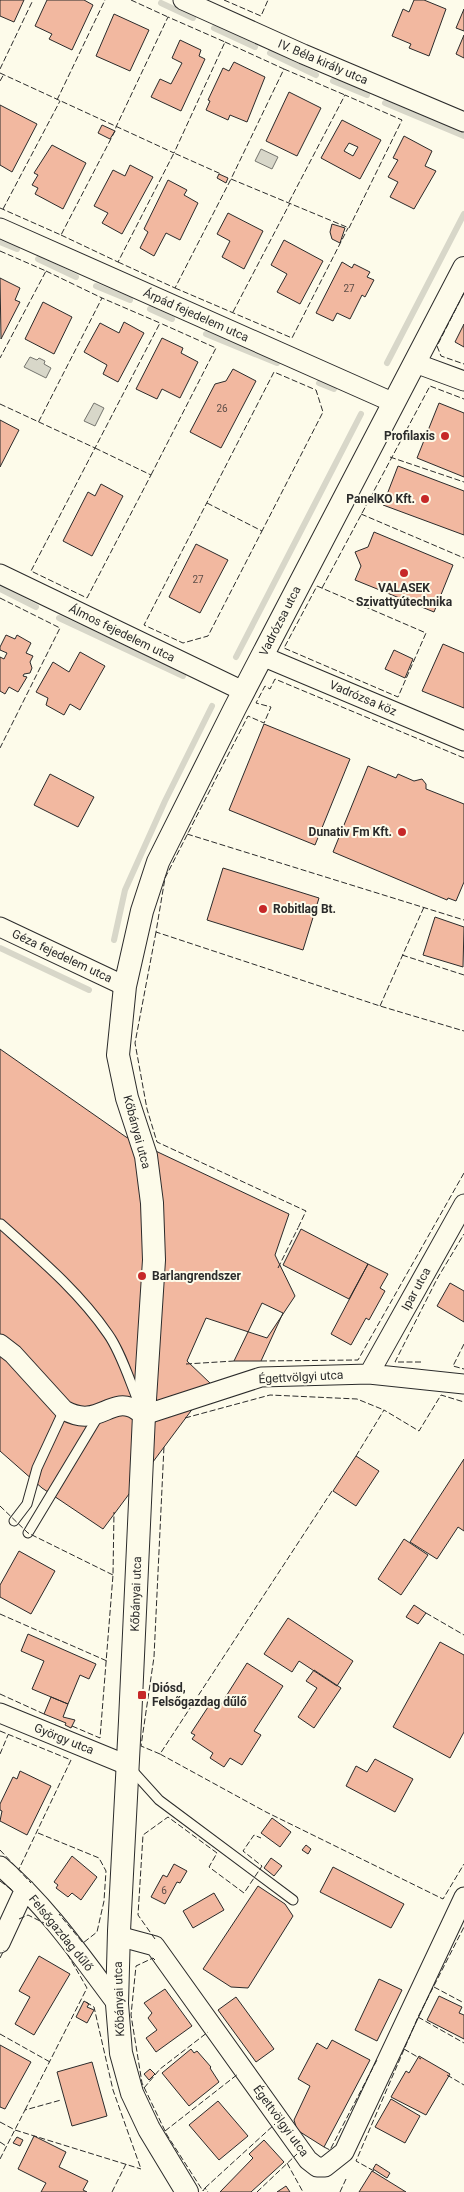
<svg xmlns="http://www.w3.org/2000/svg" width="464" height="2192" viewBox="0 0 464 2192" font-family="Roboto,sans-serif">
  <style>
    .water { fill: #d8d7c9; stroke: #74746e }
    .lines { fill: none; stroke-linecap: round; stroke-linejoin: round }
    .stream { stroke: #d8d7c9; stroke-width: 6 }
    .building { fill: #f2b8a0; stroke: #2b2b2b; fill-rule: evenodd }
    .service-casing { stroke: #2b2b2b; stroke-width: 11 }
    .minor-casing { stroke: #2b2b2b; stroke-width: 21 }
    .tertiary-casing { stroke: #2b2b2b; stroke-width: 24 }
    .service { stroke: #fdfbea; stroke-width: 9 }
    .minor { stroke: #fdfbea; stroke-width: 19 }
    .tertiary { stroke: #fdfbea; stroke-width: 22 }
    .fence { stroke: #2b2b2b; stroke-width: 1; stroke-dasharray: 6 2.5; stroke-linecap: butt }
    .poi-dot { fill: #c62828; stroke: #fdfbea; stroke-width: 2 }
    .labels { text-anchor: middle; stroke-width: 4; stroke-linejoin: round; paint-order: stroke }
    .number-label { font-size: 10px; fill: #5d4e48 }
    .street-label { font-size: 12px; fill: #2b2b2b; stroke: #fdfbea }
    .poi-label { font-size: 12px; font-weight: bold; fill: #2b2b2b; stroke: #fdfbea; text-anchor: end }
  </style>
  <rect width="100%" height="100%" fill="#fdfbea"/>
  <path class="water" d="M261 149 278 157 272 169 255 161Z
    M30 357 37 360 39 358 45 361 44 364 51 368 46 378 24 367Z
    M94 403 104 408 95 426 84 421Z"/>
  <g class="lines">
    <path class="stream" d="M161 3 193 18
      M214 28 255 47
      M270 53 316 75
      M333 81 367 95
      M385 103 464 136
      M0 242 17 249
      M38 259 76 277
      M96 286 130 300
      M150 309 172 319
      M206 334 277 363
      M387 363 464 214
      M319 383 334 389
      M0 589 36 607
      M59 618 183 676
      M236 657 361 414
      M114 940 125 890 165 801 212 706
      M0 948 89 990"/>
  </g>
  <path class="building" d="M0 0H24L14 22 0 16Z
    M47 0H84L93 5 72 50 49 39 52 34 35 26Z
    M414 0H424L446 9 429 56 409 48 411 44 392 36 403 9 409 12Z
    M464 9V31L456 28Z
    M114 14 149 30 130 71 96 56Z
    M464 35V58L456 54Z
    M180 40 201 50 199 56 205 59 181 111 151 97 160 79 171 84 182 63 172 58Z
    M234 62 265 77 247 122 230 115 228 120 206 110 210 101 208 100 223 68 229 71Z
    M289 92 321 108 297 156 266 141Z
    M0 105 37 124 12 172 0 165Z
    M342 120 381 140 360 179 321 158ZM349 143 358 147 353 156 344 151Z
    M102 125 115 131 110 139 98 133Z
    M404 136 432 151 425 166 436 171 414 209 390 197 398 182 388 177 398 160 393 158Z
    M52 145 86 163 63 209 35 194 38 188 32 185 38 175 34 173Z
    M130 165 153 177 122 234 102 223 108 213 94 206 113 170 125 176Z
    M219 174 228 178 226 183 217 178Z
    M168 180 187 190 184 195 198 203 180 240 166 233 154 256 140 248 148 232 144 229Z
    M228 213 263 231 244 269 222 257 230 241 217 234Z
    M332 224 345 228 340 243 332 239 330 232Z
    M284 240 323 261 300 304 277 292 287 274 271 265Z
    M342 262 352 268 354 264 370 272 367 277 374 280 365 297 362 295 350 319 337 313 333 321 316 313Z
    M0 278 20 288 15 300 20 302 1 339Z
    M43 302 72 317 54 354 25 339Z
    M124 322 144 333 118 382 103 374 107 365 84 352 100 323 119 333Z
    M464 324V347L455 342Z
    M162 338 183 348 181 353 198 362 180 398 162 389 157 399 136 389Z
    M233 369 256 381 221 448 190 432 215 384 226 381Z
    M439 403 464 413V477L417 458Z
    M0 420 19 430 0 467Z
    M398 466 464 491V535L383 505Z
    M101 484 123 496 92 556 63 541 88 492 95 496Z
    M374 532 453 565 434 612 355 580 361 566 355 552 368 547Z
    M196 544 228 560 200 613 169 597Z
    M6 635 15 639 17 635 31 643 26 653 33 656 30 662 32 668 30 673 24 674 23 676 27 677 18 692 9 687 5 694 0 691V657L4 659 7 653 0 650V647Z
    M443 644 464 653V708L422 691Z
    M394 650 413 659 405 678 385 669Z
    M80 652 105 666 80 710 70 704 64 715 46 705 48 698 36 692 53 662 69 672Z
    M264 724 350 759 315 845 229 810Z
    M368 766 396 778 398 774 414 781 422 779 426 784V789L464 804V882L456 901 448 898 447 900 333 852Z
    M50 774 94 797 78 827 34 805Z
    M223 868 319 898 303 950 207 920Z
    M435 917 464 927 463 967 423 955Z
    M0 1049 126 1137 289 1214 275 1255 295 1296 267 1338 206 1318 187 1361 211 1384 103 1529 42 1488 0 1451Z
    M301 1229 368 1264 349 1299 283 1265Z
    M368 1264 388 1274 380 1288 385 1291 369 1320 366 1318 351 1345 331 1334Z
    M450 1283 464 1291V1322L437 1306Z
    M262 1303 283 1313 261 1361H234Z
    M356 1456 379 1471 356 1506 333 1491Z
    M464 1459V1531L458 1527 437 1559 410 1542Z
    M404 1539 428 1555 401 1595 378 1579Z
    M19 1551 55 1571 31 1614 0 1597V1585Z
    M414 1605 426 1613 418 1624 406 1617Z
    M288 1618 353 1661 337 1686 299 1661 292 1672 264 1654Z
    M28 1634 96 1664 89 1679 80 1675 68 1704 32 1689 44 1661 21 1651Z
    M440 1642 464 1655V1732L450 1758 393 1727Z
    M247 1663 283 1686 254 1731 261 1735 242 1765 230 1758 224 1767 210 1758 213 1753 192 1739 195 1735 191 1733 210 1704 218 1709Z
    M314 1670 341 1688 314 1728 298 1717 317 1688 306 1681Z
    M51 1697 68 1704 63 1717 75 1720 71 1728 65 1725 66 1723 44 1714Z
    M375 1759 413 1779 395 1812 346 1786 356 1766 367 1772Z
    M20 1771 51 1786 27 1835 0 1821 2 1811 0 1810V1804L13 1777 17 1779Z
    M272 1818 291 1832 280 1847 261 1833Z
    M306 1845 311 1849 308 1854 302 1850Z
    M72 1856 97 1877 81 1900 72 1893 68 1897 56 1888 58 1885 54 1882Z
    M271 1858 282 1866 274 1876 264 1868Z
    M174 1864 187 1871 180 1883 177 1882 165 1904 151 1897 163 1875 167 1877Z
    M333 1867 404 1904 391 1928 320 1892Z
    M258 1886 285 1904 293 1916 248 1988 231 1987 203 1969Z
    M214 1893 224 1910 193 1928 183 1911Z
    M39 1956 70 1974 34 2035 15 2024 30 1997 19 1991Z
    M379 1979 402 1990 377 2041 355 2030Z
    M165 1989 192 2026 156 2052 146 2038 157 2030 148 2018 152 2013 144 2003Z
    M439 1996 462 2007 459 2013 464 2015V2039L427 2020Z
    M236 1997 274 2049 256 2062 218 2010Z
    M84 2001 89 2004 87 2007 94 2010 87 2023 76 2017Z
    M332 2040 370 2060 324 2147 297 2130 294 2120 310 2086 298 2079 317 2043 327 2049Z
    M0 2045 31 2062 5 2109 0 2107Z
    M191 2049 194 2053 197 2051 211 2067 210 2068 219 2082 189 2106 162 2073Z
    M419 2056 450 2074 426 2115 391 2097 406 2071 409 2073Z
    M92 2062 107 2116 72 2126 57 2072Z
    M150 2069 155 2074 149 2080 144 2074Z
    M391 2099 420 2116 405 2143 375 2127Z
    M218 2101 248 2136 219 2160 189 2125Z
    M34 2136 66 2152 59 2167 88 2181 83 2190 87 2192H41L46 2183 18 2169Z
    M17 2137 23 2140 20 2146 13 2143Z
    M264 2140 284 2162 251 2192H220L253 2158 249 2154Z
    M376 2164 390 2173 387 2178 373 2169Z
    M372 2171 406 2192H359Z
    M286 2186 290 2192H277Z"/>
  <g class="lines">
    <defs>
      <path id="service" d="M1 1224C39 1258 79 1292 108 1334 121 1352 130 1382 139 1403
        M14 1521 27 1504 37 1468 64 1410
        M28 1533 99 1415
        M131 1769 159 1800 293 1900"/>
      <path id="minor" d="M183 0 303 54 464 122
        M0 228 392 402
        M415 363 464 381
        M0 574 243 691
        M262 656 464 741
        M0 927 125 986
        M0 1344 13 1354 64 1410C96 1428 108 1400 130 1407 134 1408 139 1412 144 1415L261 1377 369 1374 464 1384
        M369 1374 464 1204
        M0 1713 127 1765
        M0 1866C46 1905 81 1956 117 2004
        M118 1936 155 1946 308 2160 317 2167H325L344 2152 464 1897
        M0 1943 25 1889"/>
      <path id="tertiary" d="M187 2192 149 2129 132 2093 121 2053 117 2004 119 1931 130 1721 144 1415 154 1260 152 1203 146 1156 127 1098 118 1055 125 986 142 911 158 862 235 708 464 268"/>
    </defs>
    <use href="#service" class="service-casing"/>
    <use href="#minor" class="minor-casing"/>
    <use href="#tertiary" class="tertiary-casing"/>
    <use href="#service" class="service"/>
    <use href="#minor" class="minor"/>
    <use href="#tertiary" class="tertiary"/>
    <path class="fence" d="M131 0 168 17
      M224 0 261 16 268 0
      M225 42 284 69 231 179 349 228 402 120 345 95 289 202
      M0 69 33 0
      M284 69 345 95
      M0 73 174 153 225 42 168 17 116 127 115 131 61 235 0 208
      M0 81 4 74
      M57 100 105 0
      M3 209 60 101
      M61 235 118 262 174 153 221 174
      M0 251 46 271 0 358
      M118 262 175 288 231 179H230
      M46 271 102 298
      M175 288 292 338 348 228
      M464 293 437 346 441 356 464 364
      M233 312 290 203
      M0 404 95 448 160 323 102 298 38 423
      M95 448 151 475 87 598 31 571Z
      M390 457 464 482
      M151 475 216 348 160 323
      M207 503 262 531 208 636 183 643 144 625 274 372 316 390 323 412 262 531
      M361 514 464 558
      M317 586 426 633 398 697 284 648Z
      M322 588 430 386 464 399
      M0 598 60 628 0 748
      M464 758 275 679 270 689 265 686 256 703 271 707 264 723 248 716 165 878 156 932 380 1006 464 1031
      M187 834 464 920
      M156 932 135 1043 147 1109 157 1142 306 1211 298 1228
      M402 955 464 975
      M380 1006 424 907
      M278 1268 298 1228
      M464 1344 453 1366 464 1369
      M261 1361 358 1360 464 1173
      M421 1362H395L437 1279 464 1234
      M186 1364 234 1361
      M185 1418 270 1395 357 1399 384 1410
      M356 1456 384 1410 419 1431 441 1395 464 1402
      M332 1491 160 1754 266 1812 443 1899 464 1864
      M0 1506 28 1533 113 1575
      M426 1613 464 1635
      M0 1614 107 1661
      M0 1694 44 1714
      M72 1726 100 1738 113 1575 114 1512
      M0 1731 71 1760 19 1869
      M0 1754 8 1735
      M160 1754 141 1746 154 1657 164 1446
      M38 1833 99 1858 106 1871 104 1901 97 1932 83 1943 59 1914
      M0 1850 31 1883
      M0 1881 12 1890
      M19 1919 28 1915 44 1923
      M155 1939 138 1915 143 1835 168 1817 217 1853 209 1867 244 1893 262 1866 243 1851 254 1835 261 1838
      M0 1958 4 1950
      M155 1960 153 1958 136 1966 131 2015 142 2083 167 2135 203 2191 205 2188 208 2192
      M434 1987 464 2003
      M86 2002 94 2007 113 2090 141 2169
      M418 2017 464 2043
      M0 2034 50 2062
      M404 2049 421 2059
      M447 2075 464 2085
      M144 2088 160 2069 208 2032
      M25 2110 87 1988 68 1955
      M0 2122 15 2130 141 2169
      M165 2131 238 2074
      M0 2142 6 2146
      M324 2147 330 2150 378 2058
      M0 2159 25 2110 61 2100
      M287 2163 303 2192
      M374 2171 356 2161 418 2017 464 1927
      M205 2188 275 2124
      M112 2192 126 2164
      M257 2192 297 2154
      M340 2192 346 2179"/>
  </g>
  <g class="poi-dot">
    <circle cx="445" cy="436" r="5"/>
    <circle cx="425" cy="499" r="5"/>
    <circle cx="404" cy="573" r="5"/>
    <circle cx="402" cy="832" r="5"/>
    <circle cx="263" cy="909" r="5"/>
    <circle cx="142" cy="1276" r="5"/>
    <rect x="137" y="1690" width="10" height="10" rx="2.5"/>
  </g>
  <g class="labels">
    <g class="number-label">
      <text x="349" y="292">27</text>
      <text x="222" y="412">26</text>
      <text x="198" y="583">27</text>
      <text x="164" y="1894">6</text>
    </g>
    <g class="street-label">
      <text transform="translate(323 62) rotate(23)" y="4">IV. Béla király utca</text>
      <text transform="translate(196 315) rotate(24)" y="4">Árpád fejedelem utca</text>
      <text transform="translate(280 621) rotate(-63)" y="4">Vadrózsa utca</text>
      <text transform="translate(122 633) rotate(26)" y="4">Álmos fejedelem utca</text>
      <text transform="translate(363 698) rotate(23)" y="4">Vadrózsa köz</text>
      <text transform="translate(62 956) rotate(25)" y="4">Géza fejedelem utca</text>
      <text transform="translate(137 1132) rotate(75)" y="4">Kőbányai utca</text>
      <text transform="translate(416 1289) rotate(-61)" y="4">Ipar utca</text>
      <text transform="translate(301 1377) rotate(-3)" y="4">Égettvölgyi utca</text>
      <text transform="translate(136 1594) rotate(-88)" y="4">Kőbányai utca</text>
      <text transform="translate(64 1739) rotate(22)" y="4">György utca</text>
      <text transform="translate(61 1933) rotate(51)" y="4">Felsőgazdag dűlő</text>
      <text transform="translate(119 1999) rotate(-92)" y="4">Kőbányai utca</text>
      <text transform="translate(281 2121) rotate(54)" y="4">Égettvölgyi utca</text>
    </g>
    <g class="poi-label">
      <text x="435" y="440">Profilaxis</text>
      <text x="415" y="503">PanelKO Kft.</text>
      <text x="404" y="592" text-anchor="middle">VALASEK<tspan x="404" dy="14">Szivattyútechnika</tspan></text>
      <text x="392" y="836">Dunativ Fm Kft.</text>
      <text x="273" y="913" text-anchor="start">Robitlag Bt.</text>
      <text x="152" y="1280" text-anchor="start">Barlangrendszer</text>
      <text x="152" y="1692" text-anchor="start">Diósd,<tspan x="152" dy="14">Felsőgazdag dűlő</tspan></text>
    </g>
  </g>
</svg>
